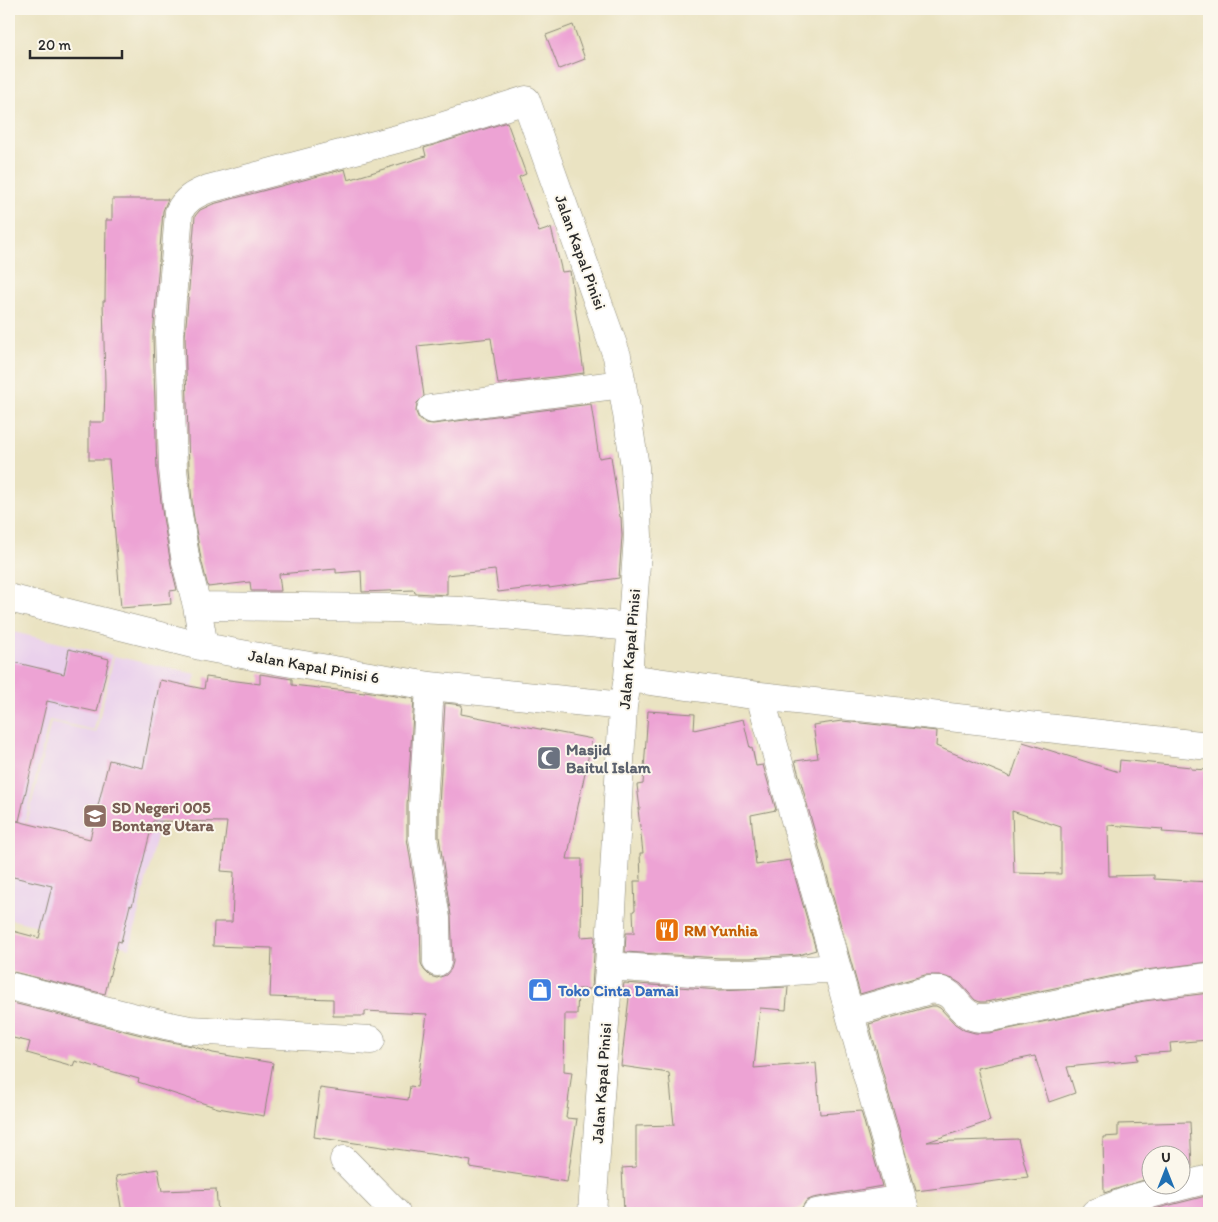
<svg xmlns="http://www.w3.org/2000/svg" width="1218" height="1222" viewBox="0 0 1218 1222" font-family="Itim,sans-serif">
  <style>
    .built { fill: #ead1ec }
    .building { fill: #eda3d4; fill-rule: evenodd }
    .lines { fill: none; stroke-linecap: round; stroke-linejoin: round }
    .minor-casing { stroke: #8a8776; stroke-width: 29 }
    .minor { stroke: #fff; stroke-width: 28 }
    .labels { text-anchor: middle; stroke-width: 4; stroke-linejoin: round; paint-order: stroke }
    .street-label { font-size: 16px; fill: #2b2b2b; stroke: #fbf7ec }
    .worship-label { font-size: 16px; font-weight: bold; fill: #5b616d; stroke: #fbf7ec; text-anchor: start }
    .education-label { font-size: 16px; font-weight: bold; fill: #785e54; stroke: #fbf7ec; text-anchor: start }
    .food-label { font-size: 16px; font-weight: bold; fill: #c56008; stroke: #fbf7ec; text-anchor: start }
    .shop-label { font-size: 16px; font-weight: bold; fill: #366cbe; stroke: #fbf7ec; text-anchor: start }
  </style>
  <rect width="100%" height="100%" fill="#fbf7ec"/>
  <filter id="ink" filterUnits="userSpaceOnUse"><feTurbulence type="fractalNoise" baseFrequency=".02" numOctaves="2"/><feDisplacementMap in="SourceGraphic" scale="10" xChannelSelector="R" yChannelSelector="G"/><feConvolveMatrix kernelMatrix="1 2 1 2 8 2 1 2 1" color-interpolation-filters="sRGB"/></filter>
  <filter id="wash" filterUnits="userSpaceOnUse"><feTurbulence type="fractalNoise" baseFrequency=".0096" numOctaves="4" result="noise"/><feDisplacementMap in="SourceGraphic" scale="20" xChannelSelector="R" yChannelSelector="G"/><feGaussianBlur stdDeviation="1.12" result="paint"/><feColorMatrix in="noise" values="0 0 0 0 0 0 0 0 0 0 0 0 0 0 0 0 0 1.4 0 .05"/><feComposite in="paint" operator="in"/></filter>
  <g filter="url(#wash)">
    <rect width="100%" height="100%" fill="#eae3c2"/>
    <path class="built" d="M9 631 112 655 94 730 49 720 9 893Z
      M114 656 196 674 130 948 9 919V899L51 722 96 732Z"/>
    <g id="blocks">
      <path class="building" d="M573 25 585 59 559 69 546 35Z
        M507 122 526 174 519 177 539 232 551 228 562 272 570 271 584 373 498 384 491 338 417 346 424 396 417 403 416 412 419 419 425 423 433 424 591 404 599 458 611 456 620 517H621L622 536 619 578 549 588V586L498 592 495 570 447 575V595L415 593 414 590 362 592 361 571 336 573V569L279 574 281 591H251L250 582 208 587 201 559 193 512 189 468 185 337 195 216 200 210 213 204 345 169 348 180 426 156 424 148Z
        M112 199H168L163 211 153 337 157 471 163 517 171 565 177 590 170 591 171 604 121 608 109 460H89V422H104L105 384 103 301H105L106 220H112Z
        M69 649 109 659 97 712 47 701 19 821H17L90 839 109 760 143 768 160 680 204 689 206 677 260 684V674L292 679V685L365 693V691L414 699 407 805V838L420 919 421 963 424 970 430 976 437 978 446 975 451 969 453 962 451 916 439 837V806L445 703 462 705 461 714 592 739 567 859H582L581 937 595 936 592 989H578L577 1014H565L564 1071 572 1072 566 1118 577 1119 567 1182 470 1167 471 1161 437 1155 314 1137 320 1088 408 1100 410 1086 417 1087 427 1014 365 1011V1016H333V999L270 997 272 948 213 946 214 922H232L234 872 221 871 227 822 153 821 132 906 130 905 121 942 118 941 105 994 9 971V930L39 938 52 886 9 876V661L64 674Z
        M648 711 695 714 694 730 743 719 750 748 752 747 756 766 763 765 776 810 751 815 756 865 790 860 816 950 799 955 750 958H720L625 952 626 933H634L633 911 635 910 634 881H641L640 853H643L638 809H640L637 785 643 784Z
        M842 721 937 731 936 746 1011 777 1023 742 1119 772 1120 760 1191 767V769L1209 770V835L1162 832 1163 829 1108 825 1109 876 1154 875V879L1209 882V962L1138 971 986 1002H980L975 1000 961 984 953 979 939 975H925L860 994 795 761 818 758 813 725ZM1012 811 1061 827V874L1014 873Z
        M624 983 719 990 788 987 786 1010 760 1008 754 1068 816 1063 820 1114 861 1111 882 1186 813 1198 806 1201 801 1209 767 1213H624L622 1168 636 1167V1126L674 1125 669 1073 621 1066 630 989H623Z
        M1209 993V1040L1170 1043 1171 1052 1137 1054 1138 1060 1067 1067 1075 1093 1049 1102 1035 1056 977 1068 990 1121 927 1142 1018 1139 1028 1177 916 1191 869 1024 931 1006H936L940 1008 955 1024 964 1030 975 1033H989L1144 1001Z
        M9 1002 161 1040 192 1046 213 1053 273 1063 264 1116 218 1108 138 1082 139 1079 75 1061 73 1066 27 1053 30 1042 9 1037Z
        M1190 1122 1192 1167 1180 1170V1154H1150V1178L1104 1193 1103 1137 1118 1136V1124Z
        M158 1169 162 1191 216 1189 218 1213H122L116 1176Z
        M1206 1196 1209 1206V1213H1139Z"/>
    </g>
  </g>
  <g filter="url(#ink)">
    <use href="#blocks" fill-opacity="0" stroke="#8a8776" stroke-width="1"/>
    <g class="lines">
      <defs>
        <path id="minor" d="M431 409 622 384
          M9 598 204 647 280 661 430 686 623 706
          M197 606 393 608 461 611 632 627
          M204 647 197 606 186 562 178 514 173 469 169 337 179 212C185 199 195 194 208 189L431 130 526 100 617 356 627 414 635 467 638 536 628 678 623 706 609 966 592 1213
          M628 678 760 696 1209 746
          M430 686 423 806V838L436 918 437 962
          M760 696 906 1213
          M609 966 719 974H751L836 968
          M9 986 165 1025 190 1030 371 1040
          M850 1013 929 990C957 988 953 1008 972 1016 978 1019 986 1018 992 1017L1141 986 1209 977
          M344 1160 396 1213
          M816 1213 902 1199
          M1095 1213 1135 1198 1209 1179"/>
      </defs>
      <use href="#minor" class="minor-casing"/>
      <use href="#minor" class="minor"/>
    </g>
  </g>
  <defs>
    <symbol id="mosque-square" viewBox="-11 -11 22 22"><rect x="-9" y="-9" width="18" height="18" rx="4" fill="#6b7280" stroke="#fbf7ec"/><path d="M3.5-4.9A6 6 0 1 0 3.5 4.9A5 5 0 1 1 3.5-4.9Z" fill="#fff"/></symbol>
    <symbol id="school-square" viewBox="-11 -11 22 22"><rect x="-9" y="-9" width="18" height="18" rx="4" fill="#8d6e63" stroke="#fbf7ec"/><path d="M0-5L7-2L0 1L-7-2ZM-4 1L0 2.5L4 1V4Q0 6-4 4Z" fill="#fff"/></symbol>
    <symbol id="restaurant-square" viewBox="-11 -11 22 22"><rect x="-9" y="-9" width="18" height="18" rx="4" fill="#e8710a" stroke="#fbf7ec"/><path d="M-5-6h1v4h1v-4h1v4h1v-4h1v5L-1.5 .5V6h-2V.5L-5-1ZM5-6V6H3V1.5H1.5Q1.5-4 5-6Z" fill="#fff"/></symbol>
    <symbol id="shop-square" viewBox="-11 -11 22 22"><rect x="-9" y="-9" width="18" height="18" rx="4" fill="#3f7fe0" stroke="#fbf7ec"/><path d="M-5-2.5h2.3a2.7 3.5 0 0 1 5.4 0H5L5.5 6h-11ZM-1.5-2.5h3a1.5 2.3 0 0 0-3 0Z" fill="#fff"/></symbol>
  </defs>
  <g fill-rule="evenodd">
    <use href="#mosque-square" x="535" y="744" width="28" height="28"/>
    <use href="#school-square" x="81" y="802" width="28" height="28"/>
    <use href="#restaurant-square" x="653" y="916" width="28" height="28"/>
    <use href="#shop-square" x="526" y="976" width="28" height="28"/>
  </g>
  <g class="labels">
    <g class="street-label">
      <text transform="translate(581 252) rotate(70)" y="6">Jalan Kapal Pinisi</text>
      <text transform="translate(629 649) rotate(-85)" y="6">Jalan Kapal Pinisi</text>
      <text transform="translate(314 666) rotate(10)" y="6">Jalan Kapal Pinisi 6</text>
      <text transform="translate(601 1083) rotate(-86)" y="6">Jalan Kapal Pinisi</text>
    </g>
    <g class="worship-label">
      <text x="566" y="755">Masjid<tspan x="566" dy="18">Baitul Islam</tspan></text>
    </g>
    <g class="education-label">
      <text x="112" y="813">SD Negeri 005<tspan x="112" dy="18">Bontang Utara</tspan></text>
    </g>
    <g class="food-label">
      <text x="684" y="936">RM Yunhia</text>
    </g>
    <g class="shop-label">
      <text x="558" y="996">Toko Cinta Damai</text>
    </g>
  </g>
  <rect width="1218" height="1222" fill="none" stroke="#fbf7ec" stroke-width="30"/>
  <g transform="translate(1166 1170)"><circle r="24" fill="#fbf7ec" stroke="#a8a59f"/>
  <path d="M0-4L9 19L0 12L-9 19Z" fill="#1f6fb2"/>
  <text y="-8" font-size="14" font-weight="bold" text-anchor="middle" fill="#2b2b2b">U</text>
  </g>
  <path d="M30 50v8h92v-8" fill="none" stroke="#2b2b2b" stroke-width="2.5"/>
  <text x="38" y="50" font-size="15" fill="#2b2b2b" stroke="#fbf7ec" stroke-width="4" paint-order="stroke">20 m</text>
</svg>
